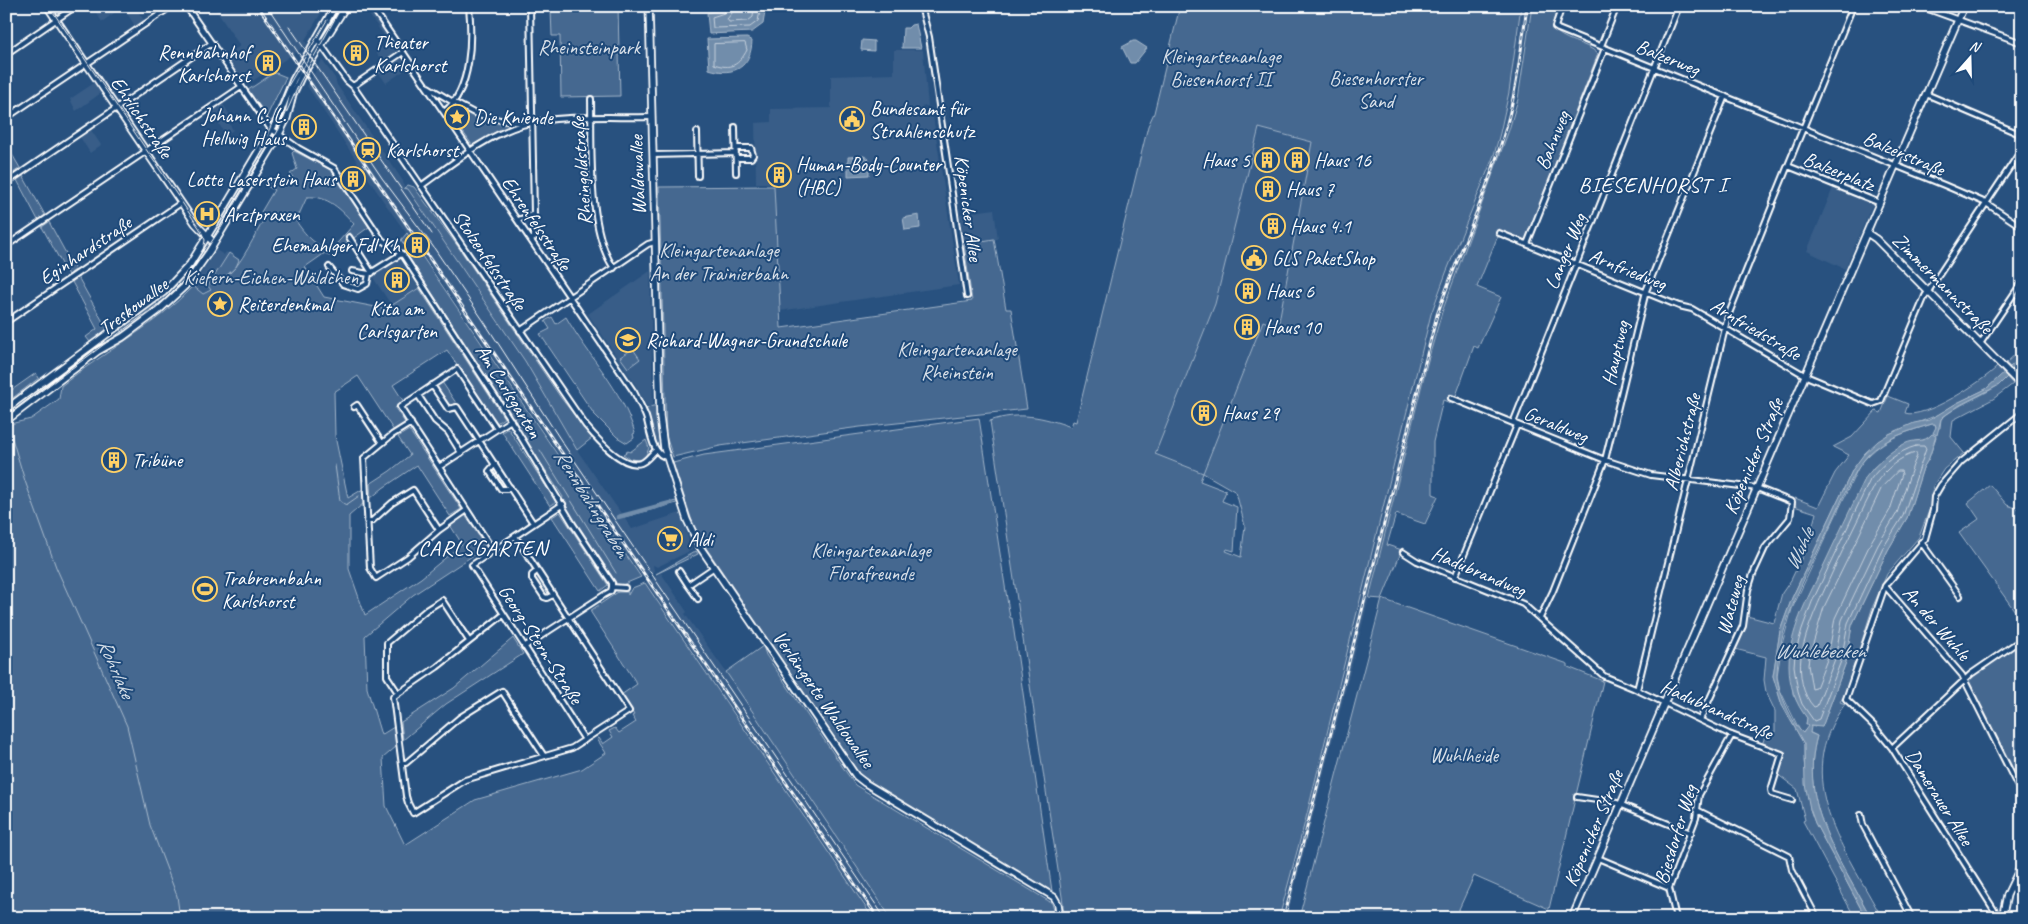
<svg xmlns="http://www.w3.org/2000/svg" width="2028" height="924" viewBox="0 0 2028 924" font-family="Caveat,sans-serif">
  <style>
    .built { fill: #375d88 }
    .green { fill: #446890; stroke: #a2b4c8; fill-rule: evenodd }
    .water { fill: #718dab; stroke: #aabbcd }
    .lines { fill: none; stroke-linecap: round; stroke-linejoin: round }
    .shore { stroke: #c6d1dd; stroke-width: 1 }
    .stream { stroke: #aabbcd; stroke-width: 1 }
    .canal { stroke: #718dab; stroke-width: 4.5 }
    .street-casing { stroke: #fff; stroke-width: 8 }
    .secondary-casing { stroke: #fff; stroke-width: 9 }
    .street { stroke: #1f4a7a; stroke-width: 4 }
    .secondary { stroke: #1f4a7a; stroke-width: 5.5 }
    .tram { stroke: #fff; stroke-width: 1 }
    .rail-casing { stroke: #fff; stroke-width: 3 }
    .rail { stroke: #1f4a7a; stroke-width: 1; stroke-dasharray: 4; stroke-linecap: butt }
    .labels { text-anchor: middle; stroke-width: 4; stroke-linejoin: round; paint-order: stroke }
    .poi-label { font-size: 20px; fill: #fff; stroke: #1f4a7a; text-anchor: start }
    .park-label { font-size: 20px; fill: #dae1e9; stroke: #1f4a7a }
    .street-label { font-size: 20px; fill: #fff; stroke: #1f4a7a }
    .water-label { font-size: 21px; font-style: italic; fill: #d4dde6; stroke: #1f4a7a }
    .quarter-label { font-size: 22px; letter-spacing: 1px; fill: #fff; stroke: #1f4a7a }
  </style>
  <rect width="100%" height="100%" fill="#28517f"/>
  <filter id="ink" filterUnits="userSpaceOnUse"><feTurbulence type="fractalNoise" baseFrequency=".02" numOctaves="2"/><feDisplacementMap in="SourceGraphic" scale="10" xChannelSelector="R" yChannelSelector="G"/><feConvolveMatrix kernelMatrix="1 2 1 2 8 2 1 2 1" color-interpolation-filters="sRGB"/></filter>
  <g filter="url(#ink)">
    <path class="built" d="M92 6H122V7L102 22Z
      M125 6H134L144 20 135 26 123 7Z
      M213 6H324V8L305 40 307 45 245 86 225 56 240 46Z
      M363 6H368L392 39 388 41Z
      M1521 6H1532L1513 116 1501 157 1442 312 1427 364 1373 583 1287 918H1279L1306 818 1431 314 1446 273 1494 155 1500 133 1509 92Z
      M390 42 396 52 382 61 375 51Z
      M894 50H923L928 106H923L921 109 923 115 933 116 959 285 779 311 773 183H756L755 123 771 122V109L831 108V76L894 74Z
      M400 57 408 68 386 83 378 72Z
      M322 60 335 78 337 85 403 181 404 188 408 189 525 361 577 450 632 529 680 513 692 550 657 567 653 565 654 571 642 577 441 282 384 202 307 86Z
      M94 83 101 93 76 111 70 99Z
      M223 104 231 117 227 120 233 130 226 135 211 112Z
      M1259 128 1313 142 1278 327 1263 321 1203 473 1155 454 1215 304Z
      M91 130 101 145 90 153 80 137Z
      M1833 188 1873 203 1845 269 1807 251Z
      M994 209 998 239 964 244 960 214Z
      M216 250 224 255 226 252 240 259 237 268 211 290 203 294 193 286Z
      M399 258 419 288 392 306 372 276Z
      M650 271 653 406 648 408 635 384 588 314Z
      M661 573 687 612 685 614 748 703 891 918H873L645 583Z"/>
    <path class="green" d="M536 6H618L620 96 561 97 560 36H552L551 10 536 11Z
      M1180 6H1521L1509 92 1500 133 1494 155 1446 273 1431 314 1306 818 1279 918H1063V903L1054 844 990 421C1018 411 1044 417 1071 427L1073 421 1076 422 1148 126 1154 113ZM1259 128 1312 142 1278 327 1263 321 1203 473 1155 454 1215 304ZM1203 473 1236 492 1245 526 1241 557 1226 551 1227 549 1234 551 1237 507 1222 501 1226 491 1200 481Z
      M1532 6H1558L1552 26C1562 43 1586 41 1598 54L1525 241 1500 236 1497 238 1477 287 1501 297 1478 348 1474 346 1453 404 1443 400 1433 442V494L1438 496 1425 524 1396 514 1387 545 1402 550 1382 599 1568 664V667L1603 681 1549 909 1474 876 1455 918H1299L1382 599 1369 598 1427 364 1442 312 1509 130 1518 99Z
      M276 73 286 77 267 116 248 90 272 74Z
      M454 107 479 118 515 126 472 145 450 113Z
      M268 139 272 141 227 219 223 217 221 220 219 219Z
      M6 144 20 168 13 173 6 161Z
      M294 151 333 171 369 227 329 256 325 253 305 267 324 297 386 309 419 288 504 418 495 424 447 350 393 385 404 402 395 408 406 424 394 431 358 376 334 392 335 436 348 498 363 489 364 503 349 516V569L365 615 421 578 462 544 450 525 465 515 486 547 413 595 365 636 367 688 381 735 394 727 397 746 383 758 386 806 405 845 475 800 582 769 606 753 597 739 599 738 603 744 613 737 609 731 615 728 619 733 636 722 632 716 634 715 621 695 637 684 590 611 618 592H628V595L632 588 645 583 873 918H6V428L14 423 31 419 59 399 61 386C104 351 155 327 193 286L203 294 211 290 208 286 229 253 239 260 236 267 226 276C241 267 256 232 266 216L261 212 274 190 265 185 266 182H277L279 179 284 184 293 177 290 174 297 169 292 153ZM307 197C327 195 342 210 354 224L332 249C316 248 304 233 296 221Z
      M23 176 45 215 38 220 17 180Z
      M408 185 414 187 459 248 561 398 592 438 577 450 525 361 408 189 404 188Z
      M774 186 781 328 972 301 964 244 994 239 1006 309H1011L1027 409 860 427 720 446 673 457 666 436 659 187Z
      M49 222 75 270 68 275 42 227Z
      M407 233 413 243 641 577 622 585 617 584 578 525H576L562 499 563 497 526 440 524 441 510 415 511 414 406 253V247L401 240Z
      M195 260 198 263 178 290 162 305 158 300 179 281Z
      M78 277 107 329 90 342 86 337 97 329 72 282Z
      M156 303 158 306 122 333 120 330Z
      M552 317 556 324 566 317C588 356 622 389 635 433L633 434 634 438 627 443 617 437 594 414 540 334 550 329 545 321Z
      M2022 348V356L2011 367 2014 370 2022 362V379L2006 363Z
      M633 349 640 359 628 368 620 357Z
      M1997 367 2013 384 1993 399 1953 420 1951 437 1964 453 1944 469 1933 486 1930 508 1919 537 1887 574 1873 606 1845 694 1840 702 1845 704C1789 779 1845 849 1882 918H1871C1841 861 1798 804 1817 736L1805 730 1803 733 1800 731 1780 690 1777 676 1782 644 1792 609 1859 466C1881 439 1900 434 1932 424H1935L1936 428H1940L1941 419C1958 404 1980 397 1999 385L2003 375 1986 389 1957 403 1940 414 1889 434 1853 469 1792 598 1780 631 1773 676 1782 705 1804 744V761L1810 809 1815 823 1866 918H1855L1803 821 1805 820 1797 789 1777 774 1784 754 1762 745 1766 733 1775 732V711L1766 692 1764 680 1766 657 1735 649 1747 616 1774 623 1782 593 1791 580 1807 547 1816 513 1794 506 1795 498 1818 507 1835 473 1849 455 1833 447 1852 437 1876 411 1881 413 1888 396 1908 404 1905 413C1924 420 1983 381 1997 367ZM1932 434 1936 437 1929 458 1923 468 1907 518 1888 550 1852 625 1846 662 1822 727 1816 725 1815 727 1806 725 1807 718 1793 694 1790 653 1797 628 1807 600 1873 468 1894 451 1915 441 1926 440Z
      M36 373 39 378 6 403V394Z
      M442 382 456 403 450 408 436 386Z
      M653 406H657L662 448 660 449 655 441 646 409Z
      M979 418 1010 618H1012L1052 891 860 775 696 533 673 463 704 455Z
      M508 428 556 502 550 506 502 432Z
      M409 430 461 509 450 516 417 465 383 488 371 498 370 484 390 471 410 455 398 437Z
      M646 440 649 448 646 455 641 460 630 459 623 454 628 451 630 452Z
      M1990 485 2007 505 2022 510V621L1959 533 1979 519 1968 503Z
      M676 501 677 503 624 517 622 515Z
      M560 512 608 585 600 591 552 517Z
      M696 551 698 554 656 574Z
      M536 574 550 594 546 596 533 576Z
      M513 638 523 654 446 704 403 740 401 722 454 688Z
      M2022 642V786L1968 679Z
      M763 646 766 655 855 785 1052 903 1056 918H891L726 672Z"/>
    <path class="water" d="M730 6H766L763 24 752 32 709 34 707 13Z
      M916 24 921 48H902L903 28H908L911 25Z
      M747 38 752 41C751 67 734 77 709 69L707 39Z
      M862 40 874 41V51L861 50Z
      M1133 41H1136L1147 48 1135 63H1130L1122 47Z
      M864 156 869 159V175L848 176V157Z
      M919 215 920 228 905 230 903 218Z
      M2022 356V362L1999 385 1960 405 1944 416 1941 419 1937 435 1933 433 1936 427 1935 424H1932C1909 431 1886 437 1868 455 1851 474 1843 499 1832 522 1810 569 1778 621 1777 675 1776 686 1793 726 1803 733L1808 726 1806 724 1807 718C1795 703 1789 685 1789 665 1789 633 1807 599 1821 571 1836 539 1851 508 1866 477 1876 464 1889 452 1904 444 1916 438 1923 444 1932 434L1936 436 1929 458 1923 468 1907 518 1888 550 1852 625 1846 662 1822 727 1810 726 1811 727 1810 733 1817 736C1798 803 1841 861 1871 918H1866L1815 823 1810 809 1805 784 1804 744 1782 705 1773 676 1780 631 1792 598 1853 469 1864 454 1878 441 1889 434 1914 423 1929 420 1957 403 1986 389Z"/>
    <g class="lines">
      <path class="shore" d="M727 6 724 13 712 17 713 28 750 27 758 21 761 6
        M733 6 732 13 727 19 729 22 748 21 753 17 754 6
        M745 43 747 50C739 65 731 70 714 64V44Z
        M1916 446H1924L1926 449 1903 516 1883 548 1848 623 1841 661 1819 719 1814 721 1802 704 1798 692 1794 666 1795 654 1802 629 1812 602 1870 480C1881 465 1898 451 1916 446Z
        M1916 453 1917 456 1913 465 1897 513 1878 545 1842 620 1835 659 1817 706 1814 707C1802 695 1799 673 1801 657 1806 627 1820 600 1832 573 1846 543 1861 513 1876 483 1884 471 1901 455 1916 453Z
        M1898 471H1901L1902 474 1890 510 1871 542 1835 618 1828 657 1816 688 1812 689 1808 665 1809 657 1824 607 1851 552 1882 487Z"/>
      <path class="stream" d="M11 435 25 481 56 567 127 726 150 825 177 896 180 918
        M540 450 616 573
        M335 465 340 501 346 505 359 496"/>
      <path class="canal" d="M618 517 670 503
        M599 526 606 523"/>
      <defs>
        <path id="street" d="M186 6 270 128 298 148 334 168 382 240 403 255 513 424 573 524 612 583V587L625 588
          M530 6 534 214V238L531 240
          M921 6 929 37 967 296
          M1562 6 1555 27 1558 29 1944 185 1986 203 2022 227
          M1920 6 2022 43
          M373 8 634 392C638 400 643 409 646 417 650 429 652 456 667 457
          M317 39 347 81 353 86 586 426C597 439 623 469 641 463 647 461 651 454 656 450
          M1601 46 1617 6
          M6 54 76 6
          M353 86 403 52
          M428 87 453 102 474 113 500 120 520 123 521 125
          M1926 94 2022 135
          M591 99C592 144 587 231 614 268
          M444 112C472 90 472 38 469 6
          M6 118 172 6
          M735 127 736 173
          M697 132 698 176
          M736 148H751L753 155 751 158H736
          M653 155 736 153
          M1788 166 1880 203
          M6 183 212 43
          M421 186C452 164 485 136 522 125 560 114 612 118 651 117
          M1773 202 1853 6
          M518 220 534 214
          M1499 233 1679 306 1692 309 1806 376 1873 404 1881 401 1925 296 2022 149
          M349 237 372 273
          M1527 244 1605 48
          M6 246 241 87
          M329 267 343 284 358 289 367 284 369 274 401 254
          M352 271 369 274
          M6 322 181 203
          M520 331 648 244 655 242
          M1980 344 2022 282
          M432 385 448 409 457 407 533 523
          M418 395 435 421 448 432 461 453
          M1451 398 1605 460 1651 475 1757 488 1792 502 1790 518 1765 548 1753 574 1748 590 1743 626 1700 720
          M354 407 357 405 382 443
          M411 423 392 435 364 458 370 568 376 578 408 557 439 530 467 510
          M1513 423 1679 6
          M495 464 489 471 501 489H507L510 487
          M439 467 511 420
          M563 504 472 565 585 740
          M367 521H372L392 503 413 490 439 530
          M1921 542 1960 596
          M493 550 400 407 457 369 497 429
          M1403 552 1417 561 1523 604 1604 676 1633 688 1729 734 1782 754 1771 790 1772 794 1792 800
          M537 571 532 575V579L544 597 547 598 553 595
          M679 571 688 585 713 568
          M1455 577 1517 425
          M688 585 698 599
          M1885 586 1962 675 2022 795
          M503 615 437 667 393 697 406 796 408 803 413 813 465 780 572 748 629 711 515 536
          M1540 618 1553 591 1605 460 1646 291 1725 96
          M524 647 604 595 611 591 612 587
          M1637 690 1728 316 1772 206
          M398 693 387 676V643L426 610 442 600 469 641
          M1892 748 1971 674 2022 639
          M402 763H406L459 718 502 691 544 756
          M1577 797 1617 803 1691 833
          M1697 810 1789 856 1792 870 1817 918
          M1861 815 1863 825 1912 918
          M1598 858 1669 888
          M2002 915 1996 913 1892 748 1874 726 1846 699 1885 586 1925 539 1933 510 1934 497 1941 485 1961 462 2022 413
          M1676 918 1669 888 1696 818 1699 795 1732 735"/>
        <path id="secondary" d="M47 6 195 223 214 243
          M649 6 660 417 664 448 687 520 700 547 856 776 865 783 1054 897 1058 904 1060 918
          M1867 233 1876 239 2022 386
          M6 409 164 292 190 264 219 217 277 120 293 80 335 6
          M6 421 98 351 123 337 158 311 185 286 209 252 274 144 287 118 293 94 301 77 346 6
          M1572 918 1964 6
          M2002 918 2007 895 2022 864"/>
      </defs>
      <use href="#street" class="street-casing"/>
      <use href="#secondary" class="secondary-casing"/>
      <use href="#street" class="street"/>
      <use href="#secondary" class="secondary"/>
      <path class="tram" d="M49 6 200 229 205 240 203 252
        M267 6 382 178 432 245 483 320 562 442 885 918
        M289 26 432 234
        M261 149 288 86 327 20
        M6 417 164 300 188 276 221 228 279 129 300 82 342 6"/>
      <defs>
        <path id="rail" d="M258 6 878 918
          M1284 918 1437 315C1457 257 1484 200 1502 141 1516 97 1521 51 1527 6"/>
      </defs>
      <use href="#rail" class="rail-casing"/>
      <use href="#rail" class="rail"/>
    </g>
  </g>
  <defs>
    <symbol id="building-ring" viewBox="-11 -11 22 22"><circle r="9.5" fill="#1f4a7a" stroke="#ffd166" stroke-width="1.5"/><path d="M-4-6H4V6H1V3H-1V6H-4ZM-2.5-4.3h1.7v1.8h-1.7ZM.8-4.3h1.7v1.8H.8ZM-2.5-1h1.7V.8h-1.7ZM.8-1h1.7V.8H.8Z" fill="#ffd166"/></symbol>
    <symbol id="sight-ring" viewBox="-11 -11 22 22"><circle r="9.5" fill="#1f4a7a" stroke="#ffd166" stroke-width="1.5"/><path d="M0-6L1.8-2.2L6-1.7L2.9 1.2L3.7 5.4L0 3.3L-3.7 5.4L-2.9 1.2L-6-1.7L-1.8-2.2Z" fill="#ffd166"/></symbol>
    <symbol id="civic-ring" viewBox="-11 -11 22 22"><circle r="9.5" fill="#1f4a7a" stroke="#ffd166" stroke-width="1.5"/><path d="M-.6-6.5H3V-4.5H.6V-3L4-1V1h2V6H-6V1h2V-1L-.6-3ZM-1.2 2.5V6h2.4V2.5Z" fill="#ffd166"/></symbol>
    <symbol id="station-ring" viewBox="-11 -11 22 22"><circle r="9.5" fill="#1f4a7a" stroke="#ffd166" stroke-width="1.5"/><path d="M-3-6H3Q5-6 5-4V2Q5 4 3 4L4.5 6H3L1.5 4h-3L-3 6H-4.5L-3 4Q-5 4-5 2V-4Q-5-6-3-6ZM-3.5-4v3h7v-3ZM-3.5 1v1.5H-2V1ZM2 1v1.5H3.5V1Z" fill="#ffd166"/></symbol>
    <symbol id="hospital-ring" viewBox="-11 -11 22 22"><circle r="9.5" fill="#1f4a7a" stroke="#ffd166" stroke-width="1.5"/><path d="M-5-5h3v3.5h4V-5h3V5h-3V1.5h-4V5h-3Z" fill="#ffd166"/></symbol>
    <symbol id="school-ring" viewBox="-11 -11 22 22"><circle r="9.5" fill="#1f4a7a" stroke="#ffd166" stroke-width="1.5"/><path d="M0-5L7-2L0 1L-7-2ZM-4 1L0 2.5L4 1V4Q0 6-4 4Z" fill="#ffd166"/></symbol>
    <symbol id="supermarket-ring" viewBox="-11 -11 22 22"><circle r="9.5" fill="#1f4a7a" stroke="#ffd166" stroke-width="1.5"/><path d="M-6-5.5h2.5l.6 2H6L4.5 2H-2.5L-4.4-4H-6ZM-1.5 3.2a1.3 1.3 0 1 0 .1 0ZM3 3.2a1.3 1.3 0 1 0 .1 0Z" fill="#ffd166"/></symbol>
    <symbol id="stadium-ring" viewBox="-11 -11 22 22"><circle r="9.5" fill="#1f4a7a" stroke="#ffd166" stroke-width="1.5"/><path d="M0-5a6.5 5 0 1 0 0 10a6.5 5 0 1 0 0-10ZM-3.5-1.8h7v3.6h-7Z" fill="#ffd166"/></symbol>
  </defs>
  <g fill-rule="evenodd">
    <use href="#building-ring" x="342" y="39" width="28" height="28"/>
    <use href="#building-ring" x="254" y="49" width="28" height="28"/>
    <use href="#sight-ring" x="443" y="103" width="28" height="28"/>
    <use href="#civic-ring" x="838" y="105" width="28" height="28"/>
    <use href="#building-ring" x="290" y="113" width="28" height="28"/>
    <use href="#station-ring" x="354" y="136" width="28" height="28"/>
    <use href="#building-ring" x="1253" y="146" width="28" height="28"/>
    <use href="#building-ring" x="1283" y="146" width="28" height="28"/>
    <use href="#building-ring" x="765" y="161" width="28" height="28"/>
    <use href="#building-ring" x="339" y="165" width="28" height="28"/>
    <use href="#building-ring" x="1254" y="175" width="28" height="28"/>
    <use href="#hospital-ring" x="193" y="200" width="28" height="28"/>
    <use href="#building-ring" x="1259" y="212" width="28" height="28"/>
    <use href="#building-ring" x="403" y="231" width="28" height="28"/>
    <use href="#civic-ring" x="1240" y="244" width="28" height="28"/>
    <use href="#building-ring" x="383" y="266" width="28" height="28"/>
    <use href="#building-ring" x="1234" y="277" width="28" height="28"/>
    <use href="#sight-ring" x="206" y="290" width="28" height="28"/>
    <use href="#building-ring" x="1233" y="313" width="28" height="28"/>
    <use href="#school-ring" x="614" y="326" width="28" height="28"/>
    <use href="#building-ring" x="1190" y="399" width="28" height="28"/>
    <use href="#building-ring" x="100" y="446" width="28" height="28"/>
    <use href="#supermarket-ring" x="656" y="525" width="28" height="28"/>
    <use href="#stadium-ring" x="191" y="575" width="28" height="28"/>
  </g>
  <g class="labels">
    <g class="poi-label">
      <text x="374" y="49">Theater<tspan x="374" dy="23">Karlshorst</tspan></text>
      <text x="250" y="59" text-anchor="end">Rennbahnhof<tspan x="250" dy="23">Karlshorst</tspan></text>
      <text x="870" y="115">Bundesamt für<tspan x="870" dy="23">Strahlenschutz</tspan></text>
      <text x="286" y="122" text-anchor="end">Johann C. L.<tspan x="286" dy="23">Hellwig Haus</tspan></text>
      <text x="474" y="124">Die Kniende</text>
      <text x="386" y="157">Karlshorst</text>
      <text x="1250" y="167" text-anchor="end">Haus 5</text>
      <text x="1314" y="167">Haus 16</text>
      <text x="796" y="171">Human-Body-Counter<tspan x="796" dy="23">(HBC)</tspan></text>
      <text x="336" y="186" text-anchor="end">Lotte Laserstein Haus</text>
      <text x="1286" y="196">Haus 7</text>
      <text x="224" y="221">Arztpraxen</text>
      <text x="1290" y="233">Haus 4.1</text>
      <text x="400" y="252" text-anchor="end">Ehemahlger Fdl Kh</text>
      <text x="1272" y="265">GLS PaketShop</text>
      <text x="1266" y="298">Haus 6</text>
      <text x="238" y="311">Reiterdenkmal</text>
      <text x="397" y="315" text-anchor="middle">Kita am<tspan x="397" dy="23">Carlsgarten</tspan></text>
      <text x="1264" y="334">Haus 10</text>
      <text x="646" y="347">Richard-Wagner-Grundschule</text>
      <text x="1222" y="420">Haus 29</text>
      <text x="132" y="467">Tribüne</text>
      <text x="688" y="546">Aldi</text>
      <text x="222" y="585">Trabrennbahn<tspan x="222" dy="23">Karlshorst</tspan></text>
    </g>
    <g class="park-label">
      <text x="589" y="54">Rheinsteinpark</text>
      <text x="1221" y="63">Kleingartenanlage<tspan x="1221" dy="23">Biesenhorst II</tspan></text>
      <text x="1376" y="85">Biesenhorster<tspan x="1376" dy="23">Sand</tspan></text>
      <text x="719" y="257">Kleingartenanlage<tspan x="719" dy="23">An der Trainierbahn</tspan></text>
      <text x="271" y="284">Kiefern-Eichen-Wäldchen</text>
      <text x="957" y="356">Kleingartenanlage<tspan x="957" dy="23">Rheinstein</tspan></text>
      <text x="871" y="557">Kleingartenanlage<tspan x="871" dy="23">Florafreunde</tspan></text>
      <text x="1464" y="762">Wuhlheide</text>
    </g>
    <g class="street-label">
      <text transform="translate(1668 57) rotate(22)" y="7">Balzerweg</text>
      <text transform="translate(142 117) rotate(56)" y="7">Ehrlichstraße</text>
      <text transform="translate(1552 140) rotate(-68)" y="7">Bahnweg</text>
      <text transform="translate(1904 153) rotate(23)" y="7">Balzerstraße</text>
      <text transform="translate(581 171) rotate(-94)" y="7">Rheingoldstraße</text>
      <text transform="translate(1839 171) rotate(22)" y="7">Balzerplatz</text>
      <text transform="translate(637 175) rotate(-92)" y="7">Waldowallee</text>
      <text transform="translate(969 208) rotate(82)" y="7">Köpenicker Allee</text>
      <text transform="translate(537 223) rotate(56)" y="7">Ehrenfelsstraße</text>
      <text transform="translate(85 250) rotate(-34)" y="7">Eginhardstraße</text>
      <text transform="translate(1565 251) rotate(-68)" y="7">Langer Weg</text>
      <text transform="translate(490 260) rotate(56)" y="7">Stolzenfelsstraße</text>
      <text transform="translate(1628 269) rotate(22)" y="7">Arnfriedweg</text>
      <text transform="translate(1943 283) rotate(45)" y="7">Zimmermannstraße</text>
      <text transform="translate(133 306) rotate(-37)" y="7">Treskowallee</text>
      <text transform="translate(1756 329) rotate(31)" y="7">Arnfriedstraße</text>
      <text transform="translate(1615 353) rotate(-77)" y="7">Hauptweg</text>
      <text transform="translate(509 391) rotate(58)" y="7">Am Carlsgarten</text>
      <text transform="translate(1556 424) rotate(22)" y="7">Geraldweg</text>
      <text transform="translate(1682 442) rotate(-76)" y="7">Alberichstraße</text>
      <text transform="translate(1753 456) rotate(-67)" y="7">Köpenicker Straße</text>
      <text transform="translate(1479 571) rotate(23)" y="7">Hadubrandweg</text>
      <text transform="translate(1730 605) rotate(-75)" y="7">Wateweg</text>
      <text transform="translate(1937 623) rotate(49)" y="7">An der Wuhle</text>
      <text transform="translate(541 644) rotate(57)" y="7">Georg-Stern-Straße</text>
      <text transform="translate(824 699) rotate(55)" y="7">Verlängerte Waldowallee</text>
      <text transform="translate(1717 709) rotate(24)" y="7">Hadubrandstraße</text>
      <text transform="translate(1940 797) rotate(58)" y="7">Damerauer Allee</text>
      <text transform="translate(1593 828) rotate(-67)" y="7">Köpenicker Straße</text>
      <text transform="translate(1675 834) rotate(-73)" y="7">Biesdorfer Weg</text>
    </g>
    <g class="water-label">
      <text transform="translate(592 503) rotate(58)" y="7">Rennbahngraben</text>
      <text transform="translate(1799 549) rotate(-65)" y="7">Wuhle</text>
      <text x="1820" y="658">Wuhlebecken</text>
      <text transform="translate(116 668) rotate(66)" y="7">Rohrlake</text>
    </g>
    <g class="quarter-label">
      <text x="1653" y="192">BIESENHORST I</text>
      <text x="483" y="555">CARLSGARTEN</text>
    </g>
  </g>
  <rect width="2028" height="924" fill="none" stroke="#1f4a7a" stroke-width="25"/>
  <rect x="12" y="12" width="2003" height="899" fill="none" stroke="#fff" stroke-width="2" filter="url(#ink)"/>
  <g transform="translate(1970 58) rotate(20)" stroke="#1f4a7a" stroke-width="4" paint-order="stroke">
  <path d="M0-4L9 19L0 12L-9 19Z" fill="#ffffff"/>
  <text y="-8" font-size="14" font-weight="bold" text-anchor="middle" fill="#ffffff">N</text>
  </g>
</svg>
